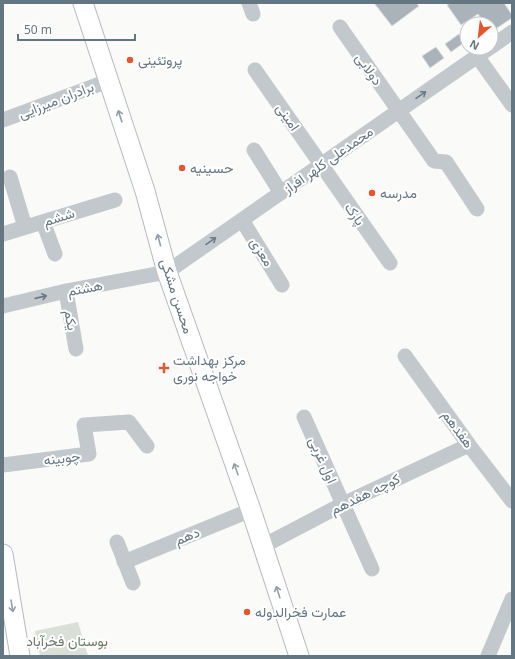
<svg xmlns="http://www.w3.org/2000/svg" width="515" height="659" viewBox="0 0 515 659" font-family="'Noto Sans',Vazirmatn,sans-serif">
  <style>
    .green { fill: #dadfd7 }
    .building { fill: #aab3b9; stroke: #dcdcda }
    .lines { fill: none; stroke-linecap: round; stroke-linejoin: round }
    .major-casing { stroke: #b5babe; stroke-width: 21 }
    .minor { stroke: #c3c8cc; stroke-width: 15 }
    .major { stroke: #fff; stroke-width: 19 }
    .oneway { stroke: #6a7a87 }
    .oneway2 { stroke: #939fa8 }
    .poi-dot { fill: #e4572e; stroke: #fff; stroke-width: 1.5 }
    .labels { text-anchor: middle; stroke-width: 4; stroke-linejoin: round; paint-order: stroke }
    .poi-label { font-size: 14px; fill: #657683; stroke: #fff; text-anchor: start }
    .street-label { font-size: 14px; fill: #657683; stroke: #fff }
    .park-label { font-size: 14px; fill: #687a64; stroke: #fff }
  </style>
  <rect width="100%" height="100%" fill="#fafaf8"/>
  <path class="green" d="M78 622 88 656H40L35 631Z"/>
  <path class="building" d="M374 3H416L419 6 392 26Z
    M450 3H504L512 15V18L491 32V24H485L478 14 461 25 447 5Z
    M459 34 465 42 451 52 445 44Z
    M436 47 444 58 430 68 422 56Z"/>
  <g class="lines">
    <defs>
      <path id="major" d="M83 3 145 191 167 272 251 510 299 656
        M3 554 20 656"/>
    </defs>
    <use href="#major" class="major-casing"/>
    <path class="minor" d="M249 3 253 14
      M340 27 434 161 446 162 477 209
      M491 47 512 32
      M477 56 512 105
      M255 70 390 263
      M3 120 108 81
      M254 150 281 193
      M10 177 25 227
      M242 220 282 285
      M43 222 55 254
      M3 234 115 200
      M66 291 76 349
      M3 306 66 291 167 272 489 48
      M405 356 469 445 512 501
      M304 417 372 569
      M3 465 89 454 84 425 129 422 147 446
      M117 542 133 583
      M263 546 343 504 469 445
      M124 562 251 510
      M488 656 512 599"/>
    <use href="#major" class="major"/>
  </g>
  <defs><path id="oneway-shaft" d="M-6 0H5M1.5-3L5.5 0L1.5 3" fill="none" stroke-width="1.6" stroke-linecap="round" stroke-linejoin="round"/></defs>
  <g class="oneway">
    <use href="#oneway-shaft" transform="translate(421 95) rotate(-35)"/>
    <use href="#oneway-shaft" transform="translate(211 241) rotate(-35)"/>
    <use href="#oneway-shaft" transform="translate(41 297) rotate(-13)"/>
  </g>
  <g class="oneway2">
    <use href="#oneway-shaft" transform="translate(120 116) rotate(-108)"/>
    <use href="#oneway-shaft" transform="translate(159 240) rotate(-105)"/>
    <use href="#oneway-shaft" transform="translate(236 469) rotate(-109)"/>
    <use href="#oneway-shaft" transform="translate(278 592) rotate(-108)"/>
    <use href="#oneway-shaft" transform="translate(12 606) rotate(81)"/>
  </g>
  <g class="poi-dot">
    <circle cx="130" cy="60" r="4"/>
    <circle cx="182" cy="168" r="4"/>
    <circle cx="372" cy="193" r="4"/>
    <path d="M162 362h4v4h4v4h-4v4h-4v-4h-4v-4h4z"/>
    <circle cx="247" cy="612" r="4"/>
  </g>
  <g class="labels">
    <g class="poi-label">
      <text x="138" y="65">پروتئینی</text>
      <text x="190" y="173">حسینیه</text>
      <text x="380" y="198">مدرسه</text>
      <text x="173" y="365">مرکز بهداشت<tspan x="173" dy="16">خواجه نوری</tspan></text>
      <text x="255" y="617">عمارت فخرالدوله</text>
    </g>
    <g class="street-label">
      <text transform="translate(369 69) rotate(55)" y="5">دولابی</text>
      <text transform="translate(56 100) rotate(-21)" y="5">برادران میرزایی</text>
      <text transform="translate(288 117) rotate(55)" y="5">امینی</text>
      <text transform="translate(328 160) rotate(-35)" y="5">محمدعلی کلهر افراز</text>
      <text transform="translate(355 214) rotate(55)" y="5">پارک</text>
      <text transform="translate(59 217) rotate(-17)" y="5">ششم</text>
      <text transform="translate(262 252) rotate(58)" y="5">معزی</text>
      <text transform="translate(85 288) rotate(-11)" y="5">هشتم</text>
      <text transform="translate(177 296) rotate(72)" y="5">محسن مشکی</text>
      <text transform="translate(71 320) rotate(79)" y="5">یکم</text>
      <text transform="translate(458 429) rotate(54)" y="5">هفدهم</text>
      <text transform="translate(62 458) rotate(-7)" y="5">چوبینه</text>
      <text transform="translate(323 460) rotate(66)" y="5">اول غربی</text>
      <text transform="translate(365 494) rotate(-26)" y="5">کوچه هفدهم</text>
      <text transform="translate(187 536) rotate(-22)" y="5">دهم</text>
    </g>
    <g class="park-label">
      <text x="67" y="646">بوستان فخرآباد</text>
    </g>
  </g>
  <rect width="515" height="659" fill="none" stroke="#657683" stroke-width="8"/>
  <g transform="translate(479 36) rotate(208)"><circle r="19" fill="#ffffff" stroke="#c1c8cd"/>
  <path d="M0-3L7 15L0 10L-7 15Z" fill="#e4572e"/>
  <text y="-6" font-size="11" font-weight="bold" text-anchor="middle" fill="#657683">N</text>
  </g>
  <path d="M18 34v6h117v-6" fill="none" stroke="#657683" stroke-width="2"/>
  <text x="24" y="34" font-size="12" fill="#657683" stroke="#ffffff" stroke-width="3" paint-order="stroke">50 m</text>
</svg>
